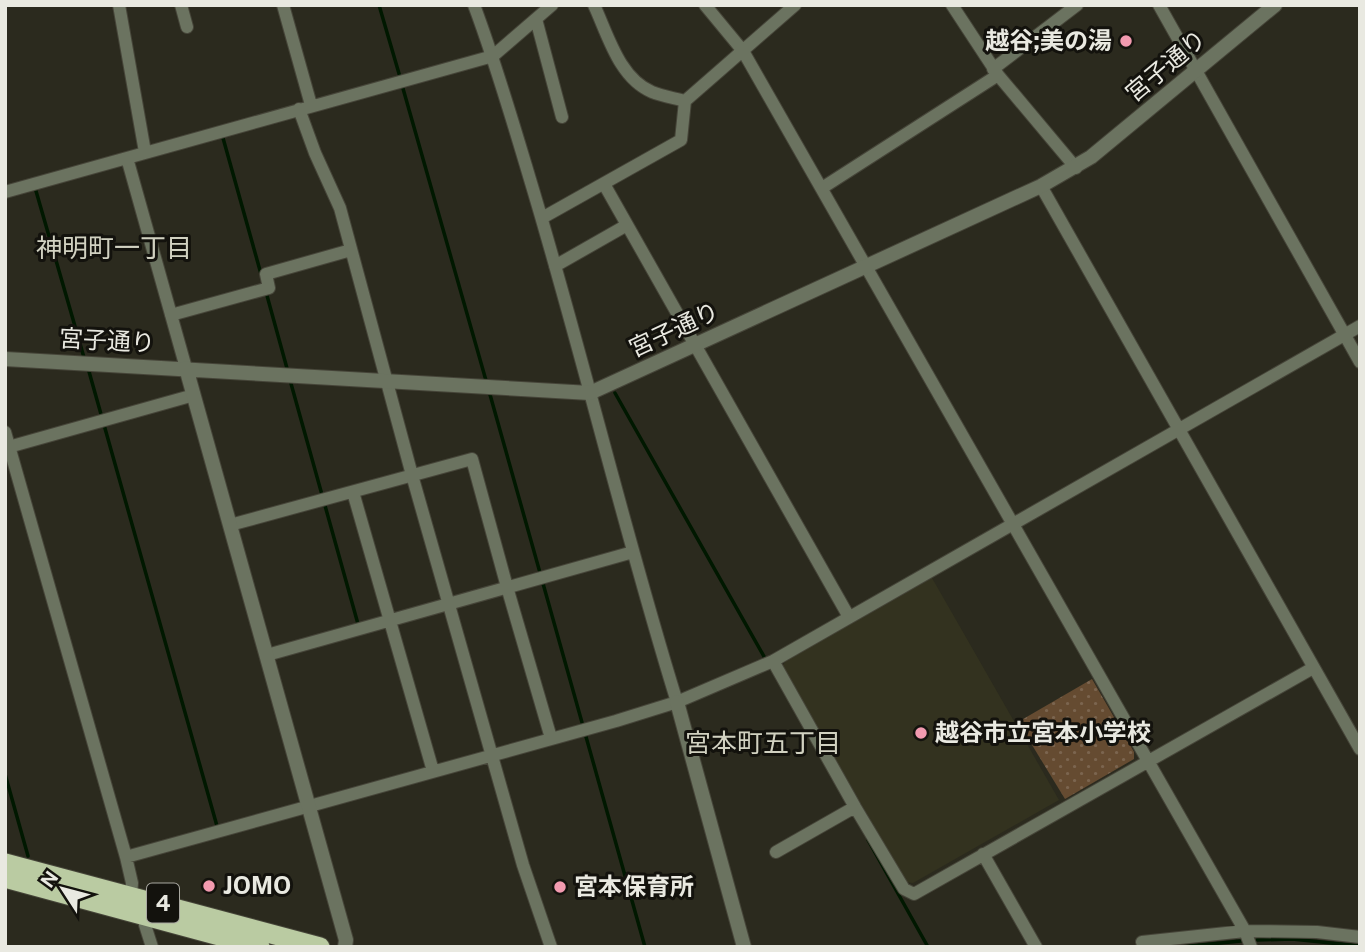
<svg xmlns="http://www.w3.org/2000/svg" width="1365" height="952" viewBox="0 0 1365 952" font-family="'Public Sans','Noto Sans JP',sans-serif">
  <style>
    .built { fill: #33321f }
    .park { fill: url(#park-dots) }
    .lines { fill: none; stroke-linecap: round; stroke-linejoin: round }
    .stream { stroke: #001800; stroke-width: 3.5 }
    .minor-casing { stroke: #464539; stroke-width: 14 }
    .tertiary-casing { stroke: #464539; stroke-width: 16 }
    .trunk-casing { stroke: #464539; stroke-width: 21 }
    .minor { stroke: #6b7360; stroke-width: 12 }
    .tertiary { stroke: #6b7360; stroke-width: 14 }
    .trunk { stroke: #bacba2; stroke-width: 19 }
    .poi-dot { fill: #f29aaf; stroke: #13120d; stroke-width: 2.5 }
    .labels { text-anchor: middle; stroke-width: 6; stroke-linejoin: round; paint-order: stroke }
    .shield { fill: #13120d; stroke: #a9a8a1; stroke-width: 2 }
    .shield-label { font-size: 23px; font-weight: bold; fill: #e9e9e1 }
    .poi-label { font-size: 24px; font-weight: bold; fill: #e9e9e1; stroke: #13120d; text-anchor: start }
    .street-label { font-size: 24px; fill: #e9e9e1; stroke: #13120d }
    .neighbourhood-label { font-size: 26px; fill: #d1d1c1; stroke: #13120d }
  </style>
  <defs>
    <pattern id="park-dots" width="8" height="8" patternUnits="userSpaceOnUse" patternTransform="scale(1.75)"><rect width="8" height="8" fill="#654b31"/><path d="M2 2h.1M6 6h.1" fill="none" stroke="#7b654f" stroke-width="1.8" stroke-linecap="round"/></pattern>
  </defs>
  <rect width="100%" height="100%" fill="#2b2a1e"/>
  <path class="built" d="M932 578 1059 800 913 883 906 882 782 666 787 660Z"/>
  <path class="park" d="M1092 679 1134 752V759L1065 799 1018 722Z"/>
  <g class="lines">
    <path class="stream" d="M379 5 400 77
      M402 85 487 384
      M223 138 261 274
      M36 191 85 361
      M266 292 288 372
      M88 368 217 826
      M290 380 358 624
      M489 391 645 947
      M615 393 766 660
      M5 774 28 856
      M868 840 928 947
      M1257 940 1292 939 1360 946
      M1180 947 1241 941"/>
    <defs>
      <path id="minor" d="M119 5 145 152
        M181 5 187 27
        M283 5 311 105
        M474 5C495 61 512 119 529 176 582 351 623 528 677 702
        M594 5C608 35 619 78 652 92 662 96 674 98 685 101
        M705 5 743 51 1245 931 1251 947
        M952 5 998 75 1076 168
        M1159 5 1360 362
        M536 19 562 117
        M993 69 1077 5
        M299 109 315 153 340 208 412 475 523 865 551 947
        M127 158 186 368
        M604 184 849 617
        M1041 186 1360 749
        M822 188 998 75
        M5 192 493 56 552 5
        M542 218 681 140 685 101 795 5
        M555 266 627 225
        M171 315 269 288 266 274 351 250
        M5 432 126 857 132 883 131 895
        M5 448 194 395
        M353 492 433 771
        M230 525 472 459 507 587 551 738
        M267 655 633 552
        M773 661 855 807 904 889 914 894 1313 668
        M776 852 855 807
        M983 854 1036 947
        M126 857 616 721 677 702 773 661 1360 326
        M146 915 145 925 152 947
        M1142 942 1245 931 1317 932 1360 937"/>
      <path id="tertiary" d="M5 359 590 393 1041 186 1091 157 1275 5
        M186 368 346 940 345 947
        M677 702 744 947"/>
      <path id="trunk" d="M5 863 320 947
        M5 878 260 947"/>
    </defs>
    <use href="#minor" class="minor-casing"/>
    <use href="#tertiary" class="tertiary-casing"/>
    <use href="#trunk" class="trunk-casing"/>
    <use href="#minor" class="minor"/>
    <use href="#tertiary" class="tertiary"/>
    <use href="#trunk" class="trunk"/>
  </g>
  <g class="poi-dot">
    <circle cx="1126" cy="41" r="7"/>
    <circle cx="921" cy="733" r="7"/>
    <circle cx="209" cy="886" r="7"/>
    <circle cx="560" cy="887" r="7"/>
  </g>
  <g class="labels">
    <rect class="shield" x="147" y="883.5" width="32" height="39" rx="5"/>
    <g class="shield-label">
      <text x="163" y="911">4</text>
    </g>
    <g class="poi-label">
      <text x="1112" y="49" text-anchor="end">越谷;美の湯</text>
      <text x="935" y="741">越谷市立宮本小学校</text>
      <text x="223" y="894">JOMO</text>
      <text x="574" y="895">宮本保育所</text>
    </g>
    <g class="street-label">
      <text transform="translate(1166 66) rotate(-40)" y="8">宮子通り</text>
      <text transform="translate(674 330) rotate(-25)" y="8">宮子通り</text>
      <text transform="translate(107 341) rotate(3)" y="8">宮子通り</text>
    </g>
    <g class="neighbourhood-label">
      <text x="114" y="257">神明町一丁目</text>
      <text x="763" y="752">宮本町五丁目</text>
    </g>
  </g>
  <rect width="1365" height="952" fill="none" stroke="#e9e9e1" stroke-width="14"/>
  <g transform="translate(63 889) rotate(306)" stroke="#13120d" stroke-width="5" paint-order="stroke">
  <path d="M0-5L12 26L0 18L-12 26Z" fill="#e9e9e1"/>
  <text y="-10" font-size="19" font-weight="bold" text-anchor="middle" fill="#e9e9e1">N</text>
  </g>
</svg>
